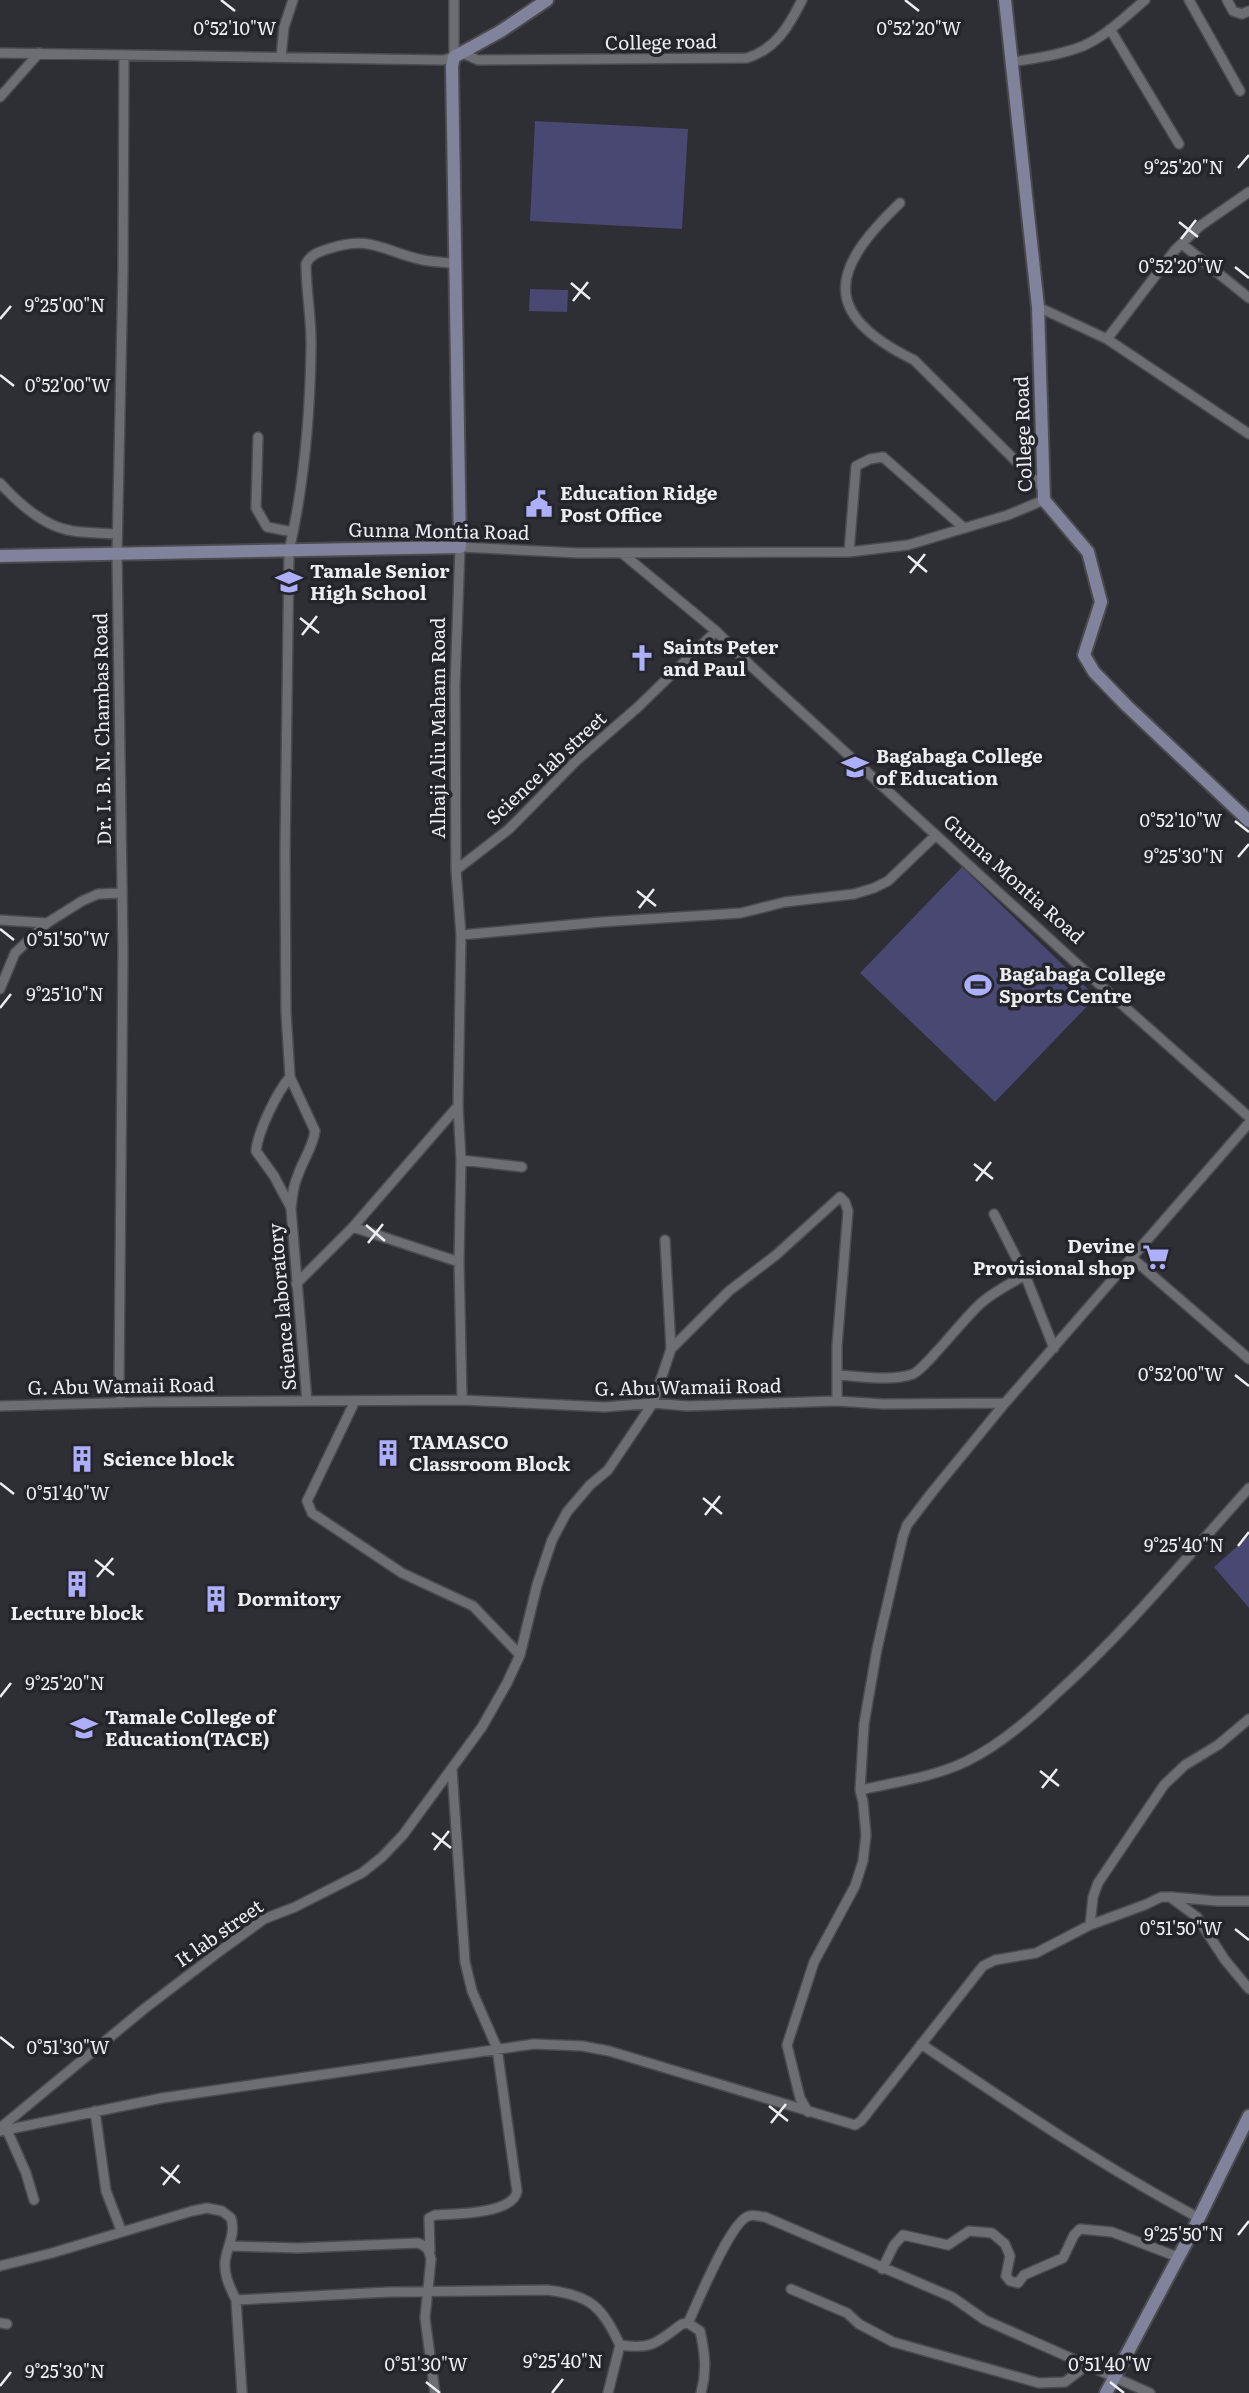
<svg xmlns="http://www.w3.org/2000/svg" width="1249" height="2393" viewBox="0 0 1249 2393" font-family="Literata,serif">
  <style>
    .green { fill: #484873 }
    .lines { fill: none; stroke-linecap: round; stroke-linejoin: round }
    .street-casing { stroke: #4a4b4f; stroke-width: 12 }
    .secondary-casing { stroke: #4a4b4f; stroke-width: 16 }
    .street { stroke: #6d6d74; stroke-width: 9 }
    .secondary { stroke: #81829c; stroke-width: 12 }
    .ticks { fill: none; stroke: #edeef2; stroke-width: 2.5 }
    .labels { text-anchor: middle; stroke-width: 7; stroke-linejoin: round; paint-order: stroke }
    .street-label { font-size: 19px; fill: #edeef2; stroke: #24252b }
    .poi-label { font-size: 19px; font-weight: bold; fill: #edeef2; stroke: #24252b; text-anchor: start }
    .ticks-label { font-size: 18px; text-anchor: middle; fill: #edeef2; stroke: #24252b; stroke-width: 7; stroke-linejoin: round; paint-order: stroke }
  </style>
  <rect width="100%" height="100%" fill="#2e2e35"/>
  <path class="green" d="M535 121 688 129 682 229 530 221Z
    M530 289 568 290 567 312 529 311Z
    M962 867 1096 997 995 1102 860 973Z
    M1249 1536V1608L1214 1567Z"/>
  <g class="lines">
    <defs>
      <path id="street" d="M1189 0 1240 91
        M1227 0 1233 11 1242 14 1249 11
        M1110 29 1179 144
        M0 53 443 60 454 57V0
        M462 53 478 60 747 58C776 49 789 26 802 0
        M281 57 284 27 293 0
        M1012 62C1036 58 1060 55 1083 46 1106 36 1126 16 1145 0
        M0 97 39 53
        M900 203C832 268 818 313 914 360L1044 489
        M1182 244 1249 298
        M1038 307 1107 339 1249 434
        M1107 339 1175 250 1200 226 1249 192
        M258 437 256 508 267 527 293 532
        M0 483C19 504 44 527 73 531 87 533 102 533 117 534
        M849 552 856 466 870 459 883 457 964 528
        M623 554 716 631 751 666 1100 985 1249 1117
        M456 870 509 829 576 761 638 707 716 631
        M0 920 47 923 82 901 98 894 122 893
        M461 935 601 922 741 913 785 902 854 894 874 888 888 881 936 835
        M0 989 15 953 47 923
        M290 1077C277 1092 258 1131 256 1151L274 1176 291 1208
        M461 1160 522 1167
        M994 1214 1025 1275
        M353 1227 459 1262
        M1131 1257 1249 1359
        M296 1284 353 1227 458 1106
        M671 1349 729 1291 776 1255 840 1197 845 1202 848 1211 837 1346V1401
        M837 1375C861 1376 890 1382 913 1374 924 1370 965 1317 980 1304 993 1292 1010 1284 1025 1275L1054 1348
        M462 1400 459 1262 461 1160 458 1106 461 935 456 870 455 686 460 547 579 553 849 552 908 545 1008 515 1044 500
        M307 1401 291 1209C292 1197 293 1186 298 1175 303 1160 313 1147 315 1131L290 1077 286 1012 285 853 289 551C304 485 310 417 311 349 312 321 306 292 306 264 310 255 318 252 328 249 373 234 383 252 423 260 434 262 445 262 456 264
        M355 1401 307 1501 312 1513 402 1573 473 1606 520 1655
        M121 1403 119 1384 123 951 117 554 123 271 124 55
        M0 1406 146 1402 462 1400 605 1407 653 1403 687 1406 837 1401 883 1404 1005 1403 1249 1123
        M860 1790C895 1782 935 1777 967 1761 1000 1745 1030 1719 1056 1694 1126 1631 1186 1558 1249 1488
        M1172 1897 1217 1901H1249
        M1090 1925 1093 1897 1098 1883 1164 1785 1185 1765 1218 1745 1249 1719
        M921 2044C1012 2105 1102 2166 1199 2218
        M95 2111 106 2191 121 2230
        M808 2112 800 2098 787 2045 814 1962 855 1886 863 1861 866 1835 863 1802 860 1790 864 1724 877 1649 903 1536 907 1525 933 1491 1005 1403
        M0 2128 144 2009 220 1951 264 1919 295 1907 362 1873 382 1857 403 1835 482 1727 507 1683 520 1655 537 1585 552 1540 567 1512 590 1485 608 1470 653 1403 671 1349 665 1240
        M7 2130 26 2173 34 2200
        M0 2131 162 2098 534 2044 582 2046 609 2051 855 2125 861 2121 983 1966 995 1960 1036 1953 1090 1925 1147 1904 1161 1897H1170L1197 1917 1225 1960 1249 1989
        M230 2246 298 2248 418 2243C427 2246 429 2250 431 2259L425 2318 435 2393
        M430 2251 429 2218 435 2215C455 2214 514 2214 517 2191L497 2048 472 1991 465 1962 452 1769
        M0 2266 52 2253 192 2211 207 2208 222 2211 231 2218C236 2234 227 2246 225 2262 224 2276 230 2287 236 2300L389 2292 547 2290C591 2295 602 2307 620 2345
        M882 2269 894 2245 903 2235 948 2245 969 2231 992 2233 1005 2244 1010 2256 1006 2276 1010 2281 1018 2283 1024 2275 1063 2258 1074 2235 1080 2229 1112 2232 1178 2257
        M791 2289 847 2313 859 2324 893 2342 1039 2383 1065 2382 1087 2365
        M236 2300 242 2393
        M0 2323 7 2324
        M688 2323 700 2331C705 2353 707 2371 701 2393
        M608 2393 620 2345C653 2350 657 2342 682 2324L688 2323C697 2304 731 2220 749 2216 753 2214 760 2217 765 2217L952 2297 985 2320 1150 2393"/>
      <path id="secondary" d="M1005 0 1038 307 1044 500 1088 552 1101 602 1084 655 1094 672 1127 706 1249 821
        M0 556 460 547 452 66 454 57 501 31 547 0
        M1106 2393 1193 2230 1249 2116"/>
    </defs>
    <use href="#street" class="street-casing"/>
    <use href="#secondary" class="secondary-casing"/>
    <use href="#street" class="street"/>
    <use href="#secondary" class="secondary"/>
  </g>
  <path class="ticks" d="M221 0 235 11M905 0 919 11M1238 168 1249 155M1179 222 1198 237M1181 239 1196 220M1235 267 1249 278M571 283 590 299M573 301 588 282M0 319 11 306M0 375 14 386M908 556 927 572M910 573 925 554M300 618 319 633M302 635 317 616M1235 821 1249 832M1238 857 1249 844M637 891 656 906M639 908 654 889M0 929 14 940M0 1008 11 994M974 1164 993 1179M976 1181 991 1162M366 1225 385 1241M368 1243 383 1224M1235 1375 1249 1386M0 1483 14 1494M703 1498 722 1514M705 1515 720 1496M1238 1546 1249 1532M95 1560 114 1575M97 1577 113 1558M0 1697 11 1683M1040 1771 1059 1786M1042 1788 1057 1769M432 1833 451 1848M434 1850 449 1831M1235 1929 1249 1940M0 2037 14 2048M769 2106 788 2121M771 2123 786 2104M161 2167 180 2183M163 2185 179 2165M1238 2235 1249 2221M426 2382 440 2393M1110 2382 1124 2393M0 2386 11 2372M552 2393 563 2379"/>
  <defs>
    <symbol id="civic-bare" viewBox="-9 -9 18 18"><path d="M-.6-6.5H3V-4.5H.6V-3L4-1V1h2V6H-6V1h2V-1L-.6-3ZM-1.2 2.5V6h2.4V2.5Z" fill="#adaffb" stroke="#24252b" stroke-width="2.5" paint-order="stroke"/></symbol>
    <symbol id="school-bare" viewBox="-9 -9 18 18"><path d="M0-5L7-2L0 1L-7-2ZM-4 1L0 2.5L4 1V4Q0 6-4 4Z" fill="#adaffb" stroke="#24252b" stroke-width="2.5" paint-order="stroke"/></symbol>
    <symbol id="church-bare" viewBox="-9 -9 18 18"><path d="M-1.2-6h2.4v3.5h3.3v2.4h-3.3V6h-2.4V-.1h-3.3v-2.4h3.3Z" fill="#adaffb" stroke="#24252b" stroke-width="2.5" paint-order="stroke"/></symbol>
    <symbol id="university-bare" viewBox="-9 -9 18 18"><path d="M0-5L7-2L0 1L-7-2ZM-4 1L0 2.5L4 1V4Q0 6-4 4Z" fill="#adaffb" stroke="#24252b" stroke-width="2.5" paint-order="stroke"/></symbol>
    <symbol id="stadium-bare" viewBox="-9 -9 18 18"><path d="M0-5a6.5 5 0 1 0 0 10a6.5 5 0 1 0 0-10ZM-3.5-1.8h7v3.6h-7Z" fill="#adaffb" stroke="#24252b" stroke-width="2.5" paint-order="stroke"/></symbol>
    <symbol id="supermarket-bare" viewBox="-9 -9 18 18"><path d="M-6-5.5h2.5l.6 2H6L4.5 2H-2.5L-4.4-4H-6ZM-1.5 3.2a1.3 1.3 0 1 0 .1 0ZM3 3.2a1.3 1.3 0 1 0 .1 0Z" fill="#adaffb" stroke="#24252b" stroke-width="2.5" paint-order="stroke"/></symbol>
    <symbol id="building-bare" viewBox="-9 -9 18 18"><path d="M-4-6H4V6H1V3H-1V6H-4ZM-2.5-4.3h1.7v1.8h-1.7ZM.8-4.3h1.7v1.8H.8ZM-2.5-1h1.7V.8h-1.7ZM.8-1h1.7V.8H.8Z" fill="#adaffb" stroke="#24252b" stroke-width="2.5" paint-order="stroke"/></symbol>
  </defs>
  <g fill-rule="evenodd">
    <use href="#civic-bare" x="520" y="485" width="38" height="38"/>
    <use href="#school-bare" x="270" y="563" width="38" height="38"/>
    <use href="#church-bare" x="623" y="639" width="38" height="38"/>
    <use href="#university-bare" x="836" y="748" width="38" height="38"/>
    <use href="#stadium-bare" x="959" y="966" width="38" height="38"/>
    <use href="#supermarket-bare" x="1137" y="1238" width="38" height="38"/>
    <use href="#building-bare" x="369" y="1434" width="38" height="38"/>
    <use href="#building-bare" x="63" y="1440" width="38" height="38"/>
    <use href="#building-bare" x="58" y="1565" width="38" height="38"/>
    <use href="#building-bare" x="197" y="1580" width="38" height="38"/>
    <use href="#university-bare" x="65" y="1709" width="38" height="38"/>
  </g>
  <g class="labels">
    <g class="street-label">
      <text transform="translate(661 42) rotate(-1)" y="7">College road</text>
      <text transform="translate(1023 434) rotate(-92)" y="7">College Road</text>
      <text transform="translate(439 531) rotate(1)" y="7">Gunna Montia Road</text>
      <text transform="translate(438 728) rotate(-90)" y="7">Alhaji Aliu Maham Road</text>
      <text transform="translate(102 729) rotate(-91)" y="7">Dr. I. B. N. Chambas Road</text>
      <text transform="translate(546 768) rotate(-43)" y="7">Science lab street</text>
      <text transform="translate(1014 879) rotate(42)" y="7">Gunna Montia Road</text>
      <text transform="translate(282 1307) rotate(-95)" y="7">Science laboratory</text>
      <text transform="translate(121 1386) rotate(-1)" y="7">G. Abu Wamaii Road</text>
      <text transform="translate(688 1387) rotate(-1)" y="7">G. Abu Wamaii Road</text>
      <text transform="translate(219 1933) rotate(-35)" y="7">It lab street</text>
    </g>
    <g class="poi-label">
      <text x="560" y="500">Education Ridge<tspan x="560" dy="22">Post Office</tspan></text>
      <text x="310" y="578">Tamale Senior<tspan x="310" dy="22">High School</tspan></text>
      <text x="663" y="654">Saints Peter<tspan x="663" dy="22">and Paul</tspan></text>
      <text x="876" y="763">Bagabaga College<tspan x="876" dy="22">of Education</tspan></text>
      <text x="999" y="981">Bagabaga College<tspan x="999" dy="22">Sports Centre</tspan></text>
      <text x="1135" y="1253" text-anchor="end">Devine<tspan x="1135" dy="22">Provisional shop</tspan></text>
      <text x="409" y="1449">TAMASCO<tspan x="409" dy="22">Classroom Block</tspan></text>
      <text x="103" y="1466">Science block</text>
      <text x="237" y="1606">Dormitory</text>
      <text x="77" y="1620" text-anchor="middle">Lecture block</text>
      <text x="105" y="1724">Tamale College of<tspan x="105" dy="22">Education(TACE)</tspan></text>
    </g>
  </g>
  <g class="ticks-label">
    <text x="919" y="35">0°52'20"W</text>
    <text x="235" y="35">0°52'10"W</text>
    <text x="1184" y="174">9°25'20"N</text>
    <text x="1181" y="273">0°52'20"W</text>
    <text x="65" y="312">9°25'00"N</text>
    <text x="68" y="392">0°52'00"W</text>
    <text x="1181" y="827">0°52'10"W</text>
    <text x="1184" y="863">9°25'30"N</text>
    <text x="68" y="946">0°51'50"W</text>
    <text x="65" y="1001">9°25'10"N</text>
    <text x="1181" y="1381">0°52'00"W</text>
    <text x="68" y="1500">0°51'40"W</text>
    <text x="1184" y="1552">9°25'40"N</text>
    <text x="65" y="1690">9°25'20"N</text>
    <text x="1181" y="1935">0°51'50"W</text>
    <text x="68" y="2054">0°51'30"W</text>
    <text x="1184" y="2241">9°25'50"N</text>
    <text x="563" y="2368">9°25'40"N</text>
    <text x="426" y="2371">0°51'30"W</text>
    <text x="1110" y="2371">0°51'40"W</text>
    <text x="65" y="2378">9°25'30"N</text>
  </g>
</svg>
